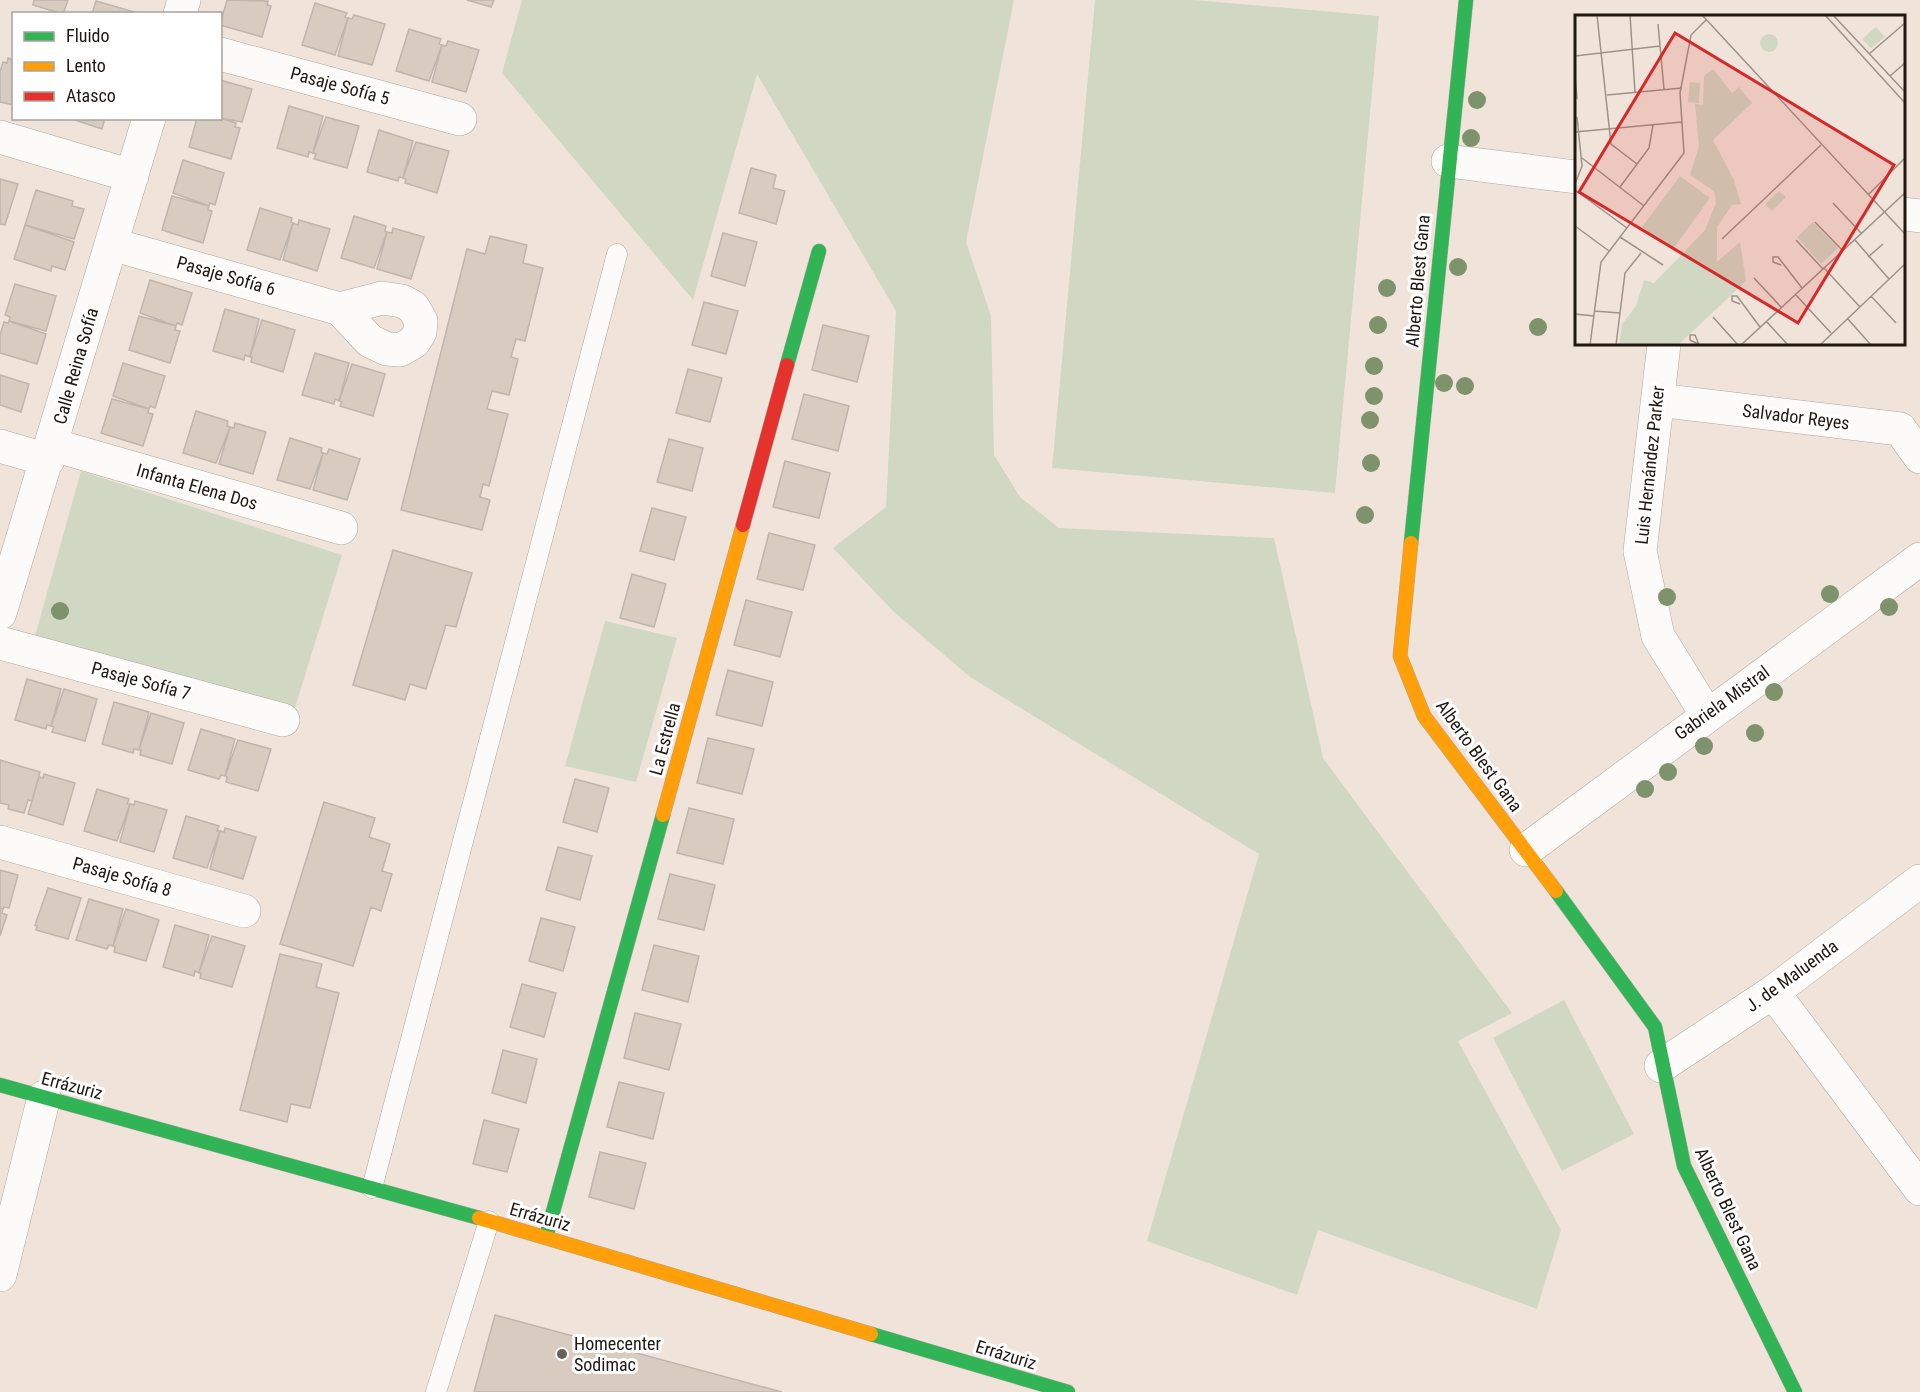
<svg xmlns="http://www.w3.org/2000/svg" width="1920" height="1392" viewBox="0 0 1920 1392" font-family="'Roboto Condensed',sans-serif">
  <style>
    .green { fill: #d0d8c3 }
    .building { fill: #d8cbbf; stroke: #beb5ad; stroke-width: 1.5 }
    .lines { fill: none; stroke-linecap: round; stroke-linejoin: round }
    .lane-casing { stroke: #afa69e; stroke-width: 21 }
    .street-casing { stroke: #afa69e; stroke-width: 34 }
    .fast-casing { stroke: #afa69e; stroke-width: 15 }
    .slow-casing { stroke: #afa69e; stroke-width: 15 }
    .jam-casing { stroke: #afa69e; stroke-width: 15 }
    .lane { stroke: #fdfbf9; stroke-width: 20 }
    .street { stroke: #fdfbf9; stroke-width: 33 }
    .fast { stroke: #30b455; stroke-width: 14 }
    .slow { stroke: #ff9f0a; stroke-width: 14 }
    .jam { stroke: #e5322d; stroke-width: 14 }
    .tree { fill: #7e926b }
    .poi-dot { fill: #685f57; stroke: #fff; stroke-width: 2 }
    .labels { text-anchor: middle; stroke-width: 6; stroke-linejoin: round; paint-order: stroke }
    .street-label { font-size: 18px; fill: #1f1710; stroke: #fff }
    .poi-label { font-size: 18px; fill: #1f1710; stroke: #fff; text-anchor: start }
    .inset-road { fill: none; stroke: #9c9289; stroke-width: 1.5 }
    .view { fill: #d62828; fill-opacity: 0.15; stroke: #d62828; stroke-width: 3 }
    .inset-edge { fill: none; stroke: #1f1710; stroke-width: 3 }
  </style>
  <rect width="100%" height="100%" fill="#f0e4da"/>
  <path class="green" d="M522 0H1014L966 242 991 316 994 455 1020 497 1059 528 1274 538 1323 758 1512 1013 1458 1041 1561 1230 1537 1309 1318 1230 1297 1295 1147 1241 1259 854 970 677 894 612 833 548 886 507 896 311 757 74 693 300 502 73Z
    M1095 0H1194L1379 16 1335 493 1052 468Z
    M81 471 342 555 294 711 35 636Z
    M605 621 677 638 636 782 565 766Z
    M1564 1000 1634 1134 1562 1171 1493 1038Z"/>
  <path class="building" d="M34 0H68L63 14 33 5Z
    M227 0 268 1 267 5 271 6 262 37 220 25Z
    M467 0H494L491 7Z
    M96 1 138 13V14H92Z
    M315 3 347 13 345 17 348 18 335 55 302 45Z
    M354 15 385 24 372 65 338 56 348 18 352 19Z
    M409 29 441 39 439 44 442 45 429 81 396 71Z
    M448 41 479 50 466 92 432 82 442 45 446 46Z
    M8 58 14 60V105L0 102V72L3 62 7 63Z
    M220 80 252 89 242 122 220 118Z
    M289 106 323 116 313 153 309 152 308 157 277 148Z
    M326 117 359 126 347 168 314 159 316 154 313 153Z
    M69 118H105L102 129Z
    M197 118H220L236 123 235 127 240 128 231 159 189 147Z
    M379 130 413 141 403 178 399 177 398 181 367 172Z
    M416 142 449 151 437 193 405 183 406 179 403 178Z
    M183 160 224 173 215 205 210 203 209 206 173 193Z
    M751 168 776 175 773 188 785 191 776 224 739 213Z
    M0 179 18 184 5 225 0 224Z
    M36 190 73 201 72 206 84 209 74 239 25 225Z
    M172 196 209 206 208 210 212 211 203 243 162 230Z
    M260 208 292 218 291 222 293 223 280 260 247 250Z
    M354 216 386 226 385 231 387 232 374 268 341 258Z
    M299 220 330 229 317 271 283 260 293 223 298 225Z
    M25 225 74 242 65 270 52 266 51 271 14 259Z
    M393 228 424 237 411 279 377 269 387 232 392 233Z
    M723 233 757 242 745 286 711 276Z
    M490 236 527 245 523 263 543 268 525 341 516 339 511 357 518 359 509 395 492 391 487 409 508 414 489 486 483 484 480 497 490 500 482 530 401 510 467 249 485 254Z
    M150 280 192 293 182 325 177 323 176 326 140 313Z
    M15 284 56 296 46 331 9 321 10 317 5 315Z
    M704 302 738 311 726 354 692 345Z
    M225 309 259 319 250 357 245 355 244 360 213 351Z
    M139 316 176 326 175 330 180 331 170 363 129 350Z
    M262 320 295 330 283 372 251 362 252 357H250Z
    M9 321 46 334 37 364 0 353V335L4 322 8 323Z
    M823 325 869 336 857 382 812 370Z
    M315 353 349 363 339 401 335 399 334 404 302 395Z
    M123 363 165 376 155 408 150 406 149 409 113 396Z
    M352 364 385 374 373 416 340 406 342 402 339 401Z
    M688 369 722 378 710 422 676 413Z
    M0 375 29 384 21 412 0 405Z
    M804 394 849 406 838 451 792 439Z
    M112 399 149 409 148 413 153 414 143 446 101 433Z
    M196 411 228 421 227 426 230 427 216 463 183 453Z
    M235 423 266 432 253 474 219 464 230 427 234 428Z
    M290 438 322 448 321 452 323 453 310 489 277 480Z
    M669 439 703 448 692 491 657 482Z
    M329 449 360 459 347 500 313 490 323 453 327 454Z
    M785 461 830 473 819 518 773 507Z
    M652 508 686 517 674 560 640 551Z
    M769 533 815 545 803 590 757 579Z
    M393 550 472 573 456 627 446 625 426 689 410 684 405 700 353 685Z
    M632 574 666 584 654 627 620 618Z
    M746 600 792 612 780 657 734 645Z
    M728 670 773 682 762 726 716 715Z
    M27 679 61 689 51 726 47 725 46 729 15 720Z
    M64 689 97 699 85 741 52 732 54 727 51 726Z
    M114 702 149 712 139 750 134 749 133 753 102 744Z
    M151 713 184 723 172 764 140 755 141 750H139Z
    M201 729 235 739 225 776 221 775 219 779 188 770Z
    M708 738 754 749 742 794 697 783Z
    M238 740 271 749 258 791 226 782 227 777 225 776Z
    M0 760 40 772 32 801 28 800 24 813 8 809 9 805 0 803Z
    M44 774 75 783 63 825 28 814 39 777 43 778Z
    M575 779 609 788 597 832 563 822Z
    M97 789 129 799 127 804H130L117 841 84 831Z
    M135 801 167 810 154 852 120 842 130 804 134 805Z
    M324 802 375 818 369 837 390 844 382 871 392 874 381 911 371 907 353 966 280 944Z
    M689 808 734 819 723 864 677 853Z
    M186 816 219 826 217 831H220L207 868 173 858Z
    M225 828 256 837 243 879 210 869 220 831 224 832Z
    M558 847 592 856 580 900 546 890Z
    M0 870 18 875 9 908 4 907 3 909 0 908Z
    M670 874 715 885 704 930 658 919Z
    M48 888 81 898 68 939 36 930 37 926 35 925Z
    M89 899 123 909 113 946 109 945 107 949 76 940Z
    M0 908 3 909 2 913 7 915 0 936Z
    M126 909 159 920 146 961 114 952 115 947 113 946Z
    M541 918 575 927 563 971 529 961Z
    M175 925 209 935 199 973 195 971 194 976 163 967Z
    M212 936 245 946 232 987 200 978 201 973H199Z
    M654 945 699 956 688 1002 642 990Z
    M280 954 322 964 316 987 339 993 310 1108 291 1104 287 1122 240 1110Z
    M522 984 556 993 544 1037 510 1027Z
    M635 1013 681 1024 669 1070 624 1058Z
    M503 1050 537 1059 526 1103 492 1093Z
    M619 1082 664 1093 653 1139 607 1127Z
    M484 1120 519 1129 507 1172 473 1164Z
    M600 1152 646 1163 634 1209 589 1197Z
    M495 1315 782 1392H474Z"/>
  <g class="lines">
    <defs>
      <path id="lane" d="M372 1188 617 254
        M436 1392 489 1221"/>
      <path id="street" d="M180 14 184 0
        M220 54 460 119
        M0 137 132 176
        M1448 161 1576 177
        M1904 214 1920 216
        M111 244 340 309 370 341 387 349 400 350 414 342 420 332 421 321 413 307 402 301 382 298 340 309
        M1664 344 1640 551 1658 636 1707 715
        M1658 400 1900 429 1920 457
        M53 445 341 528
        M0 446 48 460
        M0 613 149 118
        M0 643 283 720
        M0 842 244 911
        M1526 850 1920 559
        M1773 992 1920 1189
        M1661 1066 1773 992 1920 881
        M0 1275 44 1097"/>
      <path id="fast" d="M787 365 819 251
        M1411 543 1466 0
        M1556 891 1655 1027 1684 1166 1795 1392
        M0 1085 479 1218
        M546 1237 663 815
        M871 1334 1068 1392"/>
      <path id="slow" d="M1411 543 1400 656 1424 716 1556 891
        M663 815 743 525
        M479 1218 871 1334"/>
      <path id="jam" d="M743 525 787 365"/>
    </defs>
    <use href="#lane" class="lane-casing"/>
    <use href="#street" class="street-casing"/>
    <use href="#fast" class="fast-casing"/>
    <use href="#slow" class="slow-casing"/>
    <use href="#jam" class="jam-casing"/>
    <use href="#lane" class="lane"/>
    <use href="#street" class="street"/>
    <use href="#fast" class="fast"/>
    <use href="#slow" class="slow"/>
    <use href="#jam" class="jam"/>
  </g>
  <g class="tree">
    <circle cx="1477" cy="100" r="9"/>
    <circle cx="1471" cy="138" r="9"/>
    <circle cx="1458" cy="267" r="9"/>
    <circle cx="1387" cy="288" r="9"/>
    <circle cx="1378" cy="325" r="9"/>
    <circle cx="1538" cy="327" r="9"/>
    <circle cx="1374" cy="366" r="9"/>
    <circle cx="1444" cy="383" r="9"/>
    <circle cx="1465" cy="386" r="9"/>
    <circle cx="1374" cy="396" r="9"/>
    <circle cx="1370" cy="420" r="9"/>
    <circle cx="1371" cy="463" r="9"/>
    <circle cx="1365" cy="515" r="9"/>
    <circle cx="1830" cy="594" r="9"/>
    <circle cx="1667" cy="597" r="9"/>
    <circle cx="1889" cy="607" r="9"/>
    <circle cx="60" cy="611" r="9"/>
    <circle cx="1774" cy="692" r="9"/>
    <circle cx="1755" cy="733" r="9"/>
    <circle cx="1704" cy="746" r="9"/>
    <circle cx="1668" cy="772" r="9"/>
    <circle cx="1645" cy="789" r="9"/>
  </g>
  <circle class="poi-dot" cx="562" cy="1354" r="6"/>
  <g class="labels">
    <g class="street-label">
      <text transform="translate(340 86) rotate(15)" y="6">Pasaje Sofía 5</text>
      <text transform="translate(226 276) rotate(16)" y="6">Pasaje Sofía 6</text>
      <text transform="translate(1418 281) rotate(-85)" y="6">Alberto Blest Gana</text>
      <text transform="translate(76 366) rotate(-74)" y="6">Calle Reina Sofía</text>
      <text transform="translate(1796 417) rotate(7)" y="6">Salvador Reyes</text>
      <text transform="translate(1650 465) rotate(-84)" y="6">Luis Hernández Parker</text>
      <text transform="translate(197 487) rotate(16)" y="6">Infanta Elena Dos</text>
      <text transform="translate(141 681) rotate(15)" y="6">Pasaje Sofía 7</text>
      <text transform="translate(1722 703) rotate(-36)" y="6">Gabriela Mistral</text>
      <text transform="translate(665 739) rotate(-75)" y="6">La Estrella</text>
      <text transform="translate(1479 756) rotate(54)" y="6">Alberto Blest Gana</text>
      <text transform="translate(122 877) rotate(16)" y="6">Pasaje Sofía 8</text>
      <text transform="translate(1792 976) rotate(-36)" y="6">J. de Maluenda</text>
      <text transform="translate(72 1086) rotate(15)" y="6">Errázuriz</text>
      <text transform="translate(1728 1209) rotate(65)" y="6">Alberto Blest Gana</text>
      <text transform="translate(540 1217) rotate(16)" y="6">Errázuriz</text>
      <text transform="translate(1006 1355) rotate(17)" y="6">Errázuriz</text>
    </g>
    <g class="poi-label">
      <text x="574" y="1350">Homecenter<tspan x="574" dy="21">Sodimac</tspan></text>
    </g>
  </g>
  <g transform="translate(1575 15)">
    <rect width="330" height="330" fill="#f0e4da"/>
    <path d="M301 12 310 22 296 33 287 24ZM185 28a9 9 0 1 1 18 0a9 9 0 1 1-18 0ZM138 54 157 78 164 72 177 88 138 125 159 165 166 189 157 190 142 212V247L165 227 171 266 103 330H44L47 309 61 291 69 265 79 268 112 234 130 215 141 188 139 176 115 160 124 131 120 89 128 90 129 61ZM115 67 125 68 124 88 113 87ZM105 161 135 183 98 234 67 212ZM204 176 211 182 197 196 190 189ZM238 207 263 233 246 249 222 222Z" fill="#d0d8c3"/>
    <path class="inset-road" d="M22 0 36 129 62 149M55 0 60 77M127 0 330 219M250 0 330 88M258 0 330 77M83 9 89 74M294 39 330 8M0 41 85 31M0 61 2 84M315 61 330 48M32 80 107 73M0 117 107 107M7 143 69 191M0 169 7 151 2 102M45 172 74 133 78 110M0 175 52 213M293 180 330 143M258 188 287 219M240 207 268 236M0 211 34 236M45 222 88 250M147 224 246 130M221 225 248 254M280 225 314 264M293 242 308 229M206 250 198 247V242H203L227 273M249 253 285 292M179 263 206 292M220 279 256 318M296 281 321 308M165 289 157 286V281H162L185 312M19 296 45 298M0 299 19 301M138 302 163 330M272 303 296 330M191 306 213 330M123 329 115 325V320H120L124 330M15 330 26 247 109 138 105 78 116 20 131 5M41 330 50 258 66 238M166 330 330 178M245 330 330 249"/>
    <path class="view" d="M100 18 319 150 223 308 4 177Z"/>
    <rect width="330" height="330" class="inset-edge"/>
  </g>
  <rect x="12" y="12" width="210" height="108" fill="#ffffff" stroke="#a5a29f" stroke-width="1.5"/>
  <rect x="24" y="32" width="30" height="9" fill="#30b455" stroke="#a5a29f" stroke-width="1.5"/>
  <text x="66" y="42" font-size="18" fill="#1f1710">Fluido</text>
  <rect x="24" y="62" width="30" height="9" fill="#ff9f0a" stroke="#a5a29f" stroke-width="1.5"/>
  <text x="66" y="72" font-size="18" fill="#1f1710">Lento</text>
  <rect x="24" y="92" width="30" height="9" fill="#e5322d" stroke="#a5a29f" stroke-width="1.5"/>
  <text x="66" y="102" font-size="18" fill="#1f1710">Atasco</text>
</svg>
